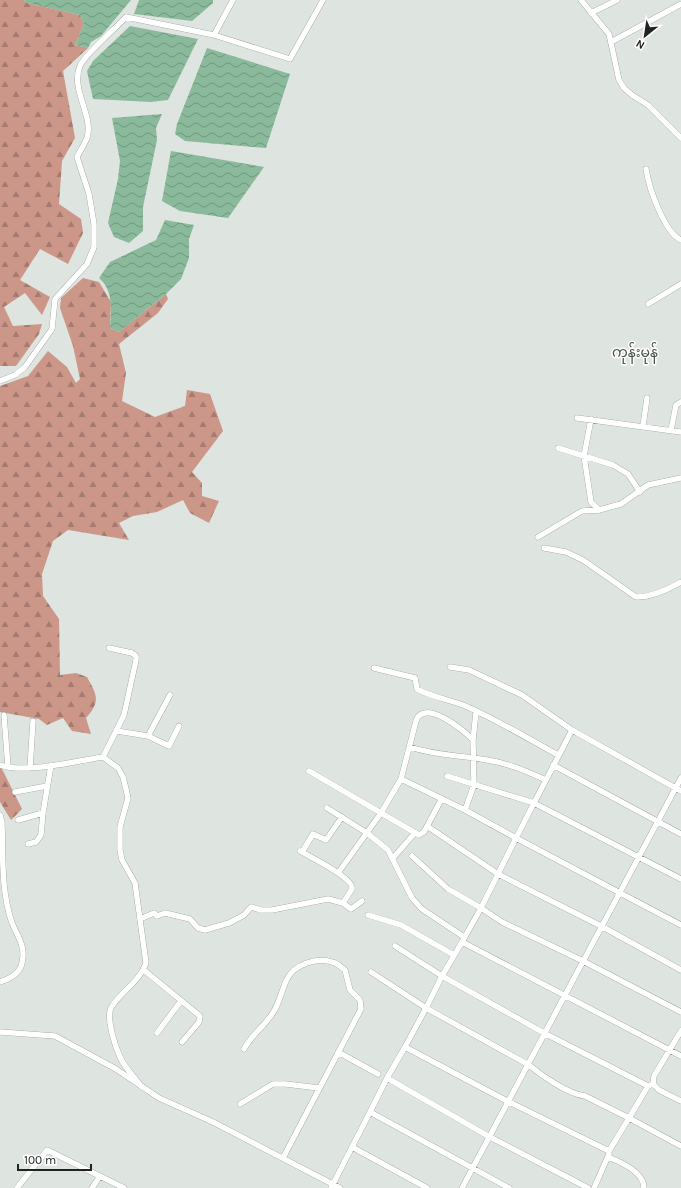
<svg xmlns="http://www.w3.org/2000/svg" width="681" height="1188" viewBox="0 0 681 1188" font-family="Karla,'Noto Sans Myanmar',sans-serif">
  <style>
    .forest { fill: url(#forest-firs) }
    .water { fill: url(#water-waves) }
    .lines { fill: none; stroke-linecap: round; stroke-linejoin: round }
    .minor-casing { stroke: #898f8b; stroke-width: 6 }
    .minor { stroke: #fff; stroke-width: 5.5 }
    .labels { text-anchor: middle; stroke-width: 3; stroke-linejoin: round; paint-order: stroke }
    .quarter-label { font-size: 14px; fill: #4a4f4b; stroke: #fff }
  </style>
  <defs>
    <pattern id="forest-firs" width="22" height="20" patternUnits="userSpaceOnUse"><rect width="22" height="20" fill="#cc9689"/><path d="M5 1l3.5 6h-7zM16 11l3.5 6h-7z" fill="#a57a70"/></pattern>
    <pattern id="water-waves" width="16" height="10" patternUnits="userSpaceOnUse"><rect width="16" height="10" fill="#8aba9b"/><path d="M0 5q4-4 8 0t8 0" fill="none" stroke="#70977e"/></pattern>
  </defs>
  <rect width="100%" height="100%" fill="#dee4df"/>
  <path class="forest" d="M0 0H24L27 3 80 15 84 24 75 45 88 48 63 71 75 138 62 161 59 204 81 219 83 233 68 264 40 249 20 280 50 297 42 315 25 293 4 307 13 326 42 324 39 334 16 366H0Z
    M83 278 99 282 111 302 110 328 119 332 166 294 168 299 158 313 119 344 126 373 122 401 155 417 185 406 187 390 210 394 223 431 192 472 202 483V496L219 501 209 523 190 513 183 500 157 512 133 516 119 523 129 540 68 530 53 541 42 574 43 596 59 619 60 675 76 673 87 677C97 695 101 701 86 718L91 734 72 731 63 718 47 725 39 719 0 712V386L28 376 48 351 67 367 76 383 80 379 73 346 60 308 61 298Z
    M0 765 22 809 11 820 0 802Z"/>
  <path class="water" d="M24 0H131L101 36 91 42 88 48 75 45 84 24 80 15 27 3Z
    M139 0H213V3L192 21 134 14Z
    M130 26 198 39 168 100 151 102 93 99 87 71 93 61Z
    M207 48 290 74 266 148 185 141 175 134 177 124Z
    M162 114 156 128 157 140 143 207V231L129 243 114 237 108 223 118 179 120 161 112 118Z
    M171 151 264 167 228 218 180 211 162 201Z
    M165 220 194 225 189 239V258L181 279 166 294 119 332 110 328C111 310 114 291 99 278L110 262 156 240Z"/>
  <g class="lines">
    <defs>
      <path id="minor" d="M581 0 609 34 619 80 624 88 632 95 648 105 681 138
        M591 13 617 0
        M214 35 233 0
        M611 42 681 4
        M646 169C649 188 664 232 681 240
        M648 304 681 284
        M0 381 15 375 25 367 52 329 55 299 87 264 94 247V224L89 194 77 157C80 151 84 145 87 138 94 116 70 89 80 66 85 54 115 29 126 17L214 35 290 59 323 0
        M577 418 681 432
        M591 419 584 456 591 502 599 510
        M643 426 647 398
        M671 430 676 405 681 402
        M558 448 613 465 628 474 640 492
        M538 537 582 511 599 510 621 504 648 485 681 478
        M544 548 566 552 583 560 636 597C652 597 667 590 681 582
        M450 667 469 670 522 695 572 730 681 791
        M374 668 415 678 417 689C431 697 447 699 463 705 496 719 527 738 558 755
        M4 715 8 767
        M117 731 148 736 169 746 179 726
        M148 736 170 695
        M410 747C437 756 460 755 487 760 508 763 526 771 546 780
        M103 757 124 715 136 660V656L132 653 109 648
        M0 765C26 774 75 761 103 757L118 768 123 777 126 789 128 798 120 827V850L122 860 135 883 146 963C140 981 122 991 112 1006 105 1016 115 1046 120 1057 125 1068 135 1078 142 1087
        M553 765 681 834
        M30 768 33 721
        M309 771 419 835 424 832 441 800
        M447 776 534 803 572 730
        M401 779 465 810 516 838 534 803 681 879
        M15 792 47 786
        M327 808 367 833 388 850 412 898 422 909 464 937
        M465 810 474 785 473 740 476 712
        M0 815 2 822C3 856 1 891 12 923 18 937 26 947 22 963 20 974 9 979 0 982
        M18 820 43 813
        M427 826 498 874 516 838 681 925
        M28 844 36 842 41 835 43 813 51 765
        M300 851C310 857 354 878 352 889L343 903
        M302 852 313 834 326 840 342 817
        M412 856 448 889 481 908 498 874 601 926 681 970
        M393 858 414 834
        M338 873 381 813 401 779 416 721C424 698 464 730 473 740
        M368 915 401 925 454 955
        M140 919 154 913 157 916 165 913 190 919 198 928 205 930 229 923 244 915 251 907 261 910H272L328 899 343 903 351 909 362 901
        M462 942 481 908 502 922 583 961 681 1012
        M395 946 442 976 462 942 681 1056
        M144 970 200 1016 199 1022 182 1042
        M371 972 426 1008 442 976 544 1033 648 1086 653 1084
        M681 1031 654 1076 653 1084 659 1090 681 1101
        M0 1032 55 1036 116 1069 159 1098 213 1122 340 1188
        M157 1033 181 1001
        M405 1047 426 1008 529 1065C542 1076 568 1094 585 1096L629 1118 648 1086
        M244 1049C252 1034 266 1025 274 1011 280 1001 282 989 287 979 295 964 317 957 332 962 337 963 341 967 345 970L350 990 360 1000 361 1009 283 1158
        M338 1052 378 1074
        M387 1078 405 1047 507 1101 609 1151 629 1118 681 1146
        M240 1104 273 1084H286L319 1088
        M370 1112 387 1078 488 1136 588 1188
        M352 1147 370 1112 509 1188
        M608 1157C621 1162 644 1172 644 1188
        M17 1188 47 1150 124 1188
        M92 1188 100 1176
        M331 1188 352 1147 427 1188
        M462 1188 681 778
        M594 1188 609 1154"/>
    </defs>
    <use href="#minor" class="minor-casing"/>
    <use href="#minor" class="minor"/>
  </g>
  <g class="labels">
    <g class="quarter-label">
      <text x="635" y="357">ကုန်းမုန်</text>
    </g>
  </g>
  <g transform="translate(645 36) rotate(210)" stroke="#ffffff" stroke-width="3" paint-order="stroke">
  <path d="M0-3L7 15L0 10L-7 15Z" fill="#202321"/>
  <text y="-6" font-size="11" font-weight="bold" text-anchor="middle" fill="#202321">N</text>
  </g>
  <path d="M18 1164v6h73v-6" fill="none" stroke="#202321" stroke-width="2"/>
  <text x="24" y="1164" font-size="12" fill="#202321" stroke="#ffffff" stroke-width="3" paint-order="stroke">100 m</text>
</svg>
